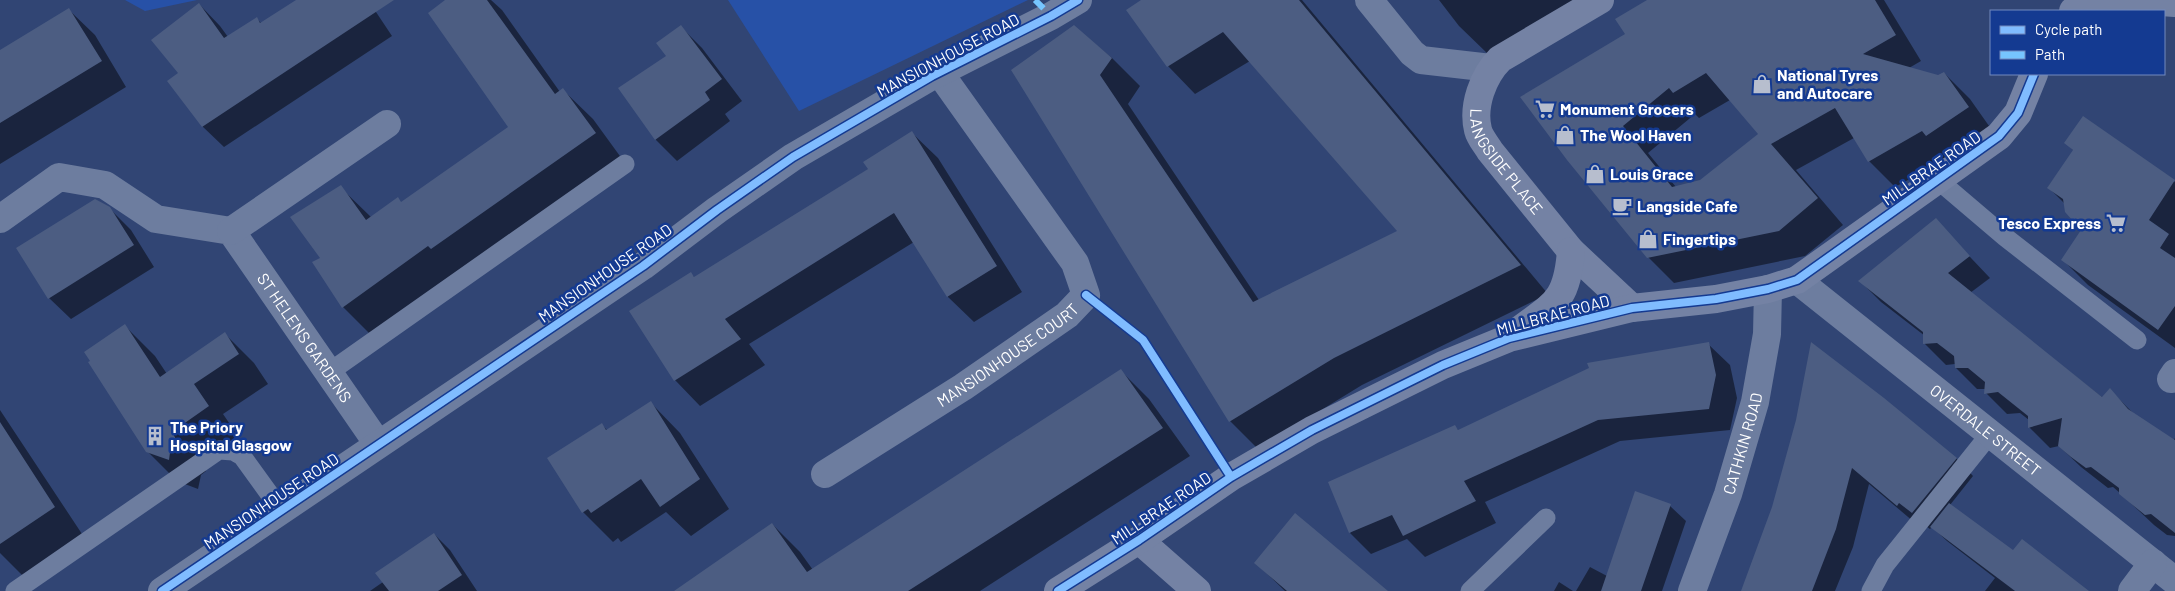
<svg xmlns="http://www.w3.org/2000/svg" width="2175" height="591" viewBox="0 0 2175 591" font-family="Barlow,sans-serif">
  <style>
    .green { fill: #2751a7 }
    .shadow { fill: #0007; fill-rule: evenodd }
    .building { fill: #4c5d82; fill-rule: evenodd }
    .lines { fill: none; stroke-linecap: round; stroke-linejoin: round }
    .lane { stroke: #6d7d9f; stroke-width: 19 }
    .street { stroke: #6d7d9f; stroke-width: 28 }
    .secondary { stroke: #7482a4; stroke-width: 28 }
    .quiet { stroke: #76c5fe; stroke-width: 6; stroke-dasharray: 12 6; stroke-linecap: butt }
    .cycleway-casing { stroke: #143a91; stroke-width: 11 }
    .cycleway { stroke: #80bcff; stroke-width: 8 }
    .labels { text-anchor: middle; stroke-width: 5; stroke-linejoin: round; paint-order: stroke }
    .street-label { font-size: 16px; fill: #fff; stroke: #143a91 }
    .poi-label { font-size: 16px; font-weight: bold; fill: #fff; stroke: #143a91; text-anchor: start }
  </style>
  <rect width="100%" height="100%" fill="#314574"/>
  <path class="green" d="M125 0H197L145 11Z
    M728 0H1028L799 111Z"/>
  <path class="shadow" d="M298 0H368L392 36 224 147 202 126 180 73 199 4 220 26 228 37 257 19 262 24Z
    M447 0H491L502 10 560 92 563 90 593 119 625 163 373 337 343 307 321 258 340 187 371 217 402 203 510 127Z
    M1143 0H1302L1548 294 1362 385 1258 449 1230 421 1013 70 1074 27 1112 58 1140 86 1128 104 1259 300 1399 232 1250 61 1195 94 1168 66Z
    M1439 0H1589L1489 55 1459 26Z
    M1649 0H1884L1921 61 1909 68 1939 77 1944 73 1970 99 1994 133 1895 187 1869 161 1854 138 1796 170 1843 225 1805 256 1674 283 1648 257 1568 159 1626 35ZM1730 100 1759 134 1700 182 1676 187 1648 153 1695 114 1699 118Z
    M69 10 95 35 126 87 0 164V52Z
    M681 27 702 48 742 101 725 114 730 121 677 161 656 140 620 89 668 57Z
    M2083 118 2175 182V348L2088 285 2063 260 2083 230 2065 204 2048 187 2074 151 2066 143Z
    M912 133 938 158 1022 292 974 322 948 297 914 242 749 344 765 365 700 406 675 380 691 274 695 278 869 169Z
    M109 208 131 230 154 267 71 319 49 298Z
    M1935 220 1990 278 1970 293 2103 398 2110 390 2134 414 2173 441 2175 438V536L2167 535 2154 525 2120 493 2113 487 2108 488 2081 467 2059 446 2050 448 2029 427V420L2020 413 2007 414 1986 393V389H1977L1956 368 1955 364 1946 365 1925 344V336L1881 302 1860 281Z
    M125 326 155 356 167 374 225 334 254 363 268 384 223 414 238 436 201 462 206 471 201 475 198 489 177 481 147 451Z
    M1708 344 1730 365 1737 398 1730 430 1620 441 1485 502 1496 523 1425 557 1407 539 1371 554 1350 533 1454 426 1459 431Z
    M1121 371 1149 399 1190 456 980 591H676L772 524 800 552 813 570Z
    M651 403 680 433 729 509 691 536 666 512 621 542 618 538 613 542 583 512 549 459 601 424 608 431Z
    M0 410 84 537 24 577 0 553Z
    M1798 420 1956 458 1973 476 1950 505 2013 552 2085 591H1985L1995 578 1947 541 1932 527 1930 529 1916 519 1914 522 1869 484 1853 547 1835 591H1742L1773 507Z
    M1636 492 1670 506 1686 521 1662 591H1576L1590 567 1607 576Z
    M434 534 450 550 477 591H370L383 582Z
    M1256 563 1385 591H1285Z
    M1559 582 1573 591H1554Z"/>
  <path class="building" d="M296 0H394L202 127 167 81 178 73 151 40 199 3 224 38 257 17 260 23Z
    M445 0H487L555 94 563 88 596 133 431 249 428 246 342 308 312 262 320 258 290 217 341 185 366 220 398 197 401 202 508 127 428 13Z
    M1141 0H1299L1521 265 1334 358 1229 422 1011 70 1074 25 1112 58 1100 75 1253 302 1397 231 1223 32 1167 67 1126 10Z
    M1647 0H1875L1896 35 1863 54 1938 75 1944 72 1969 107 1926 136 1922 131 1868 162 1835 108 1771 144 1818 198 1779 231 1647 258 1567 160 1520 97 1625 34 1615 19ZM1706 73 1758 134 1700 180 1672 187 1623 126 1669 88 1673 93Z
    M69 8 102 61 0 123V50Z
    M681 25 722 79 705 92 710 100 655 140 618 88 666 56 656 43Z
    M2083 116 2175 180 2149 220 2169 234 2160 248 2175 258V306L2158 330 2061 260 2081 230 2065 212 2063 199 2047 188 2073 150 2064 143Z
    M912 131 997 266 947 297 894 213 725 319 741 339 674 381 629 311 691 272 694 277 868 169 863 162Z
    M95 199 110 207 134 245 48 299 16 248Z
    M1936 218 1970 256 1948 273 2102 397 2110 388 2128 409 2175 440V533L2151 514 2145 515 2119 494V488L2091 467 2086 468 2071 457 2058 446 2062 418 2028 428V416L1998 392 1984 394 1985 382 1968 368H1955L1954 356 1937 343 1923 344V332L1858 281Z
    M125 324 160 377 225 332 239 354 194 384 209 406 172 432 177 441 171 445 169 460 146 452 88 362 90 361 84 352Z
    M1709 342 1716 375 1709 409 1598 420 1464 481 1476 501 1403 536 1392 515 1349 533 1328 482 1455 425 1458 430 1589 368 1587 363Z
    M1811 342 1884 398 1957 458 1912 513 1899 503 1897 506 1852 468 1836 529 1812 591H1741L1772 507 1796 420Z
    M1121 369 1163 428 908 591H674L772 523 807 572Z
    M651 401 700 479 660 507 641 479 591 513 588 509 582 513 547 458 602 423 606 430Z
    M0 422 55 507 0 544Z
    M1635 491 1671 504 1641 591H1601Z
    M1949 503 2013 550 2022 539 2089 591H2015L1930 527Z
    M1295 513 1313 528 1388 591H1287L1254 563Z
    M434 533 462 575 438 591H389L375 573Z"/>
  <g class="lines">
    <path class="lane" d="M1938 180 2005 237 2137 340
      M328 373 625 164
      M15 591 219 450 233 451 242 456 281 510
      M1470 591 1546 518
      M1871 591 1885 565 1990 434"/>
    <g class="street">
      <path d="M1369 0 1412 53 1421 60 1491 68"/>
      <path id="s1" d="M0 219 59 177 105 185 156 219 231 231 378 444"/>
      <path d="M231 231 387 124"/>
      <path id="s2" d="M1797 280 2175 581"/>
      <path d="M2171 379 2175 373"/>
      <path id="s3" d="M825 474 963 387 1067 315 1086 295 1075 263 939 72"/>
      <path d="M162 591 643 266 717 210 793 157 932 76 1051 16 1078 0"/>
      <path id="s4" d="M1692 591 1728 494 1755 402 1767 334 1768 289"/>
      <path d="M2132 591 2153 563"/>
    </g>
    <g class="secondary">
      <path id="s5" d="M1600 0 1500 59C1483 76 1472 106 1478 130 1480 138 1486 144 1490 151L1571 251 1632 308"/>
      <path d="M2073 11C2107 2 2140 0 2175 3"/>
      <path d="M1518 331C1555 303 1567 301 1571 251"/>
      <path d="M1139 540 1197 591"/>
      <path d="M1058 591 1139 540 1231 477 1312 430 1443 365 1509 338 1632 308 1716 299 1768 289 1797 280 1999 136 2018 113 2034 74"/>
    </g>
    <path class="quiet" d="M1035 0 1051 16"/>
    <defs>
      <path id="cycleway" d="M1086 295 1143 340 1231 477
        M162 591 643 266 717 210 793 157 932 76 1051 16 1078 0
        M1058 591 1139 540 1231 477 1312 430 1443 365 1509 338 1632 308 1716 299 1768 289 1797 280 1999 136 2018 113 2034 74"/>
    </defs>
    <use href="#cycleway" class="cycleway-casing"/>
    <use href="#cycleway" class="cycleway"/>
  </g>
  <defs>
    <symbol id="shop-bare" viewBox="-9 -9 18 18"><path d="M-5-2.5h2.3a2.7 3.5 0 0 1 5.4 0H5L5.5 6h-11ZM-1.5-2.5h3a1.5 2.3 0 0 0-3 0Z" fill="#b7bece" stroke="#143a91" stroke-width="2.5" paint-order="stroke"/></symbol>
    <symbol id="supermarket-bare" viewBox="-9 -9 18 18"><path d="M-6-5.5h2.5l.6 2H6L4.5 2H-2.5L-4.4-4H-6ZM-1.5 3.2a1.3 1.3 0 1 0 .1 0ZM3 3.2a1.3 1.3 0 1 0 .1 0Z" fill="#b7bece" stroke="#143a91" stroke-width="2.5" paint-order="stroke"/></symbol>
    <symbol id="cafe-bare" viewBox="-9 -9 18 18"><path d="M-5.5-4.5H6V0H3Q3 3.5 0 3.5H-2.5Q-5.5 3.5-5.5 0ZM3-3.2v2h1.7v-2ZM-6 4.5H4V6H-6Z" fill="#b7bece" stroke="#143a91" stroke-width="2.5" paint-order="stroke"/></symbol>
    <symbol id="building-bare" viewBox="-9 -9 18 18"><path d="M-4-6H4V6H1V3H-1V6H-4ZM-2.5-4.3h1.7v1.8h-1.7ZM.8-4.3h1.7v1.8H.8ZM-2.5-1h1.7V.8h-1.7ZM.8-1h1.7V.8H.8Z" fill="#b7bece" stroke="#143a91" stroke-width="2.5" paint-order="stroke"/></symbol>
  </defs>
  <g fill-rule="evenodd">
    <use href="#shop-bare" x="1748" y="70" width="28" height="28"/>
    <use href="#supermarket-bare" x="1531" y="95" width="28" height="28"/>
    <use href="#shop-bare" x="1551" y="121" width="28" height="28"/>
    <use href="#shop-bare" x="1581" y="160" width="28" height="28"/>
    <use href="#cafe-bare" x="1608" y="192" width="28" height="28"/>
    <use href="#supermarket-bare" x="2102" y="209" width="28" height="28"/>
    <use href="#shop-bare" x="1634" y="225" width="28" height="28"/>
    <use href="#building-bare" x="141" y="422" width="28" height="28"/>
  </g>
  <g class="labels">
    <g class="street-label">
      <text transform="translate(948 55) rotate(-28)" y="6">MANSIONHOUSE ROAD</text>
      <text dy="6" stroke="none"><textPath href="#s5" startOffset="234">LANGSIDE PLACE</textPath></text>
      <text transform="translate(1931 168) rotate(-35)" y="6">MILLBRAE ROAD</text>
      <text transform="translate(605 273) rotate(-35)" y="6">MANSIONHOUSE ROAD</text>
      <text transform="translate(1553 315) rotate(-15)" y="6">MILLBRAE ROAD</text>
      <text dy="6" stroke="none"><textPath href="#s1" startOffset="386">ST HELENS GARDENS</textPath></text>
      <text dy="6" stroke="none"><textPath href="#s3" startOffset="218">MANSIONHOUSE COURT</textPath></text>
      <text dy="6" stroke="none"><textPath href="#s2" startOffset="241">OVERDALE STREET</textPath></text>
      <text dy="6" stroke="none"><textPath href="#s4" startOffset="156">CATHKIN ROAD</textPath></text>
      <text transform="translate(271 501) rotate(-34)" y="6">MANSIONHOUSE ROAD</text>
      <text transform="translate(1161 508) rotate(-34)" y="6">MILLBRAE ROAD</text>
    </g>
    <g class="poi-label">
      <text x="1777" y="81">National Tyres<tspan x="1777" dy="18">and Autocare</tspan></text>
      <text x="1560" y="115">Monument Grocers</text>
      <text x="1580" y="141">The Wool Haven</text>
      <text x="1610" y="180">Louis Grace</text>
      <text x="1637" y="212">Langside Cafe</text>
      <text x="2101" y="229" text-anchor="end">Tesco Express</text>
      <text x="1663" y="245">Fingertips</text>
      <text x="170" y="433">The Priory<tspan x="170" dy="18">Hospital Glasgow</tspan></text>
    </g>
  </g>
  <rect x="1990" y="10" width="175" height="65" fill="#143a91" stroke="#7289bd"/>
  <rect x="2000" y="26" width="25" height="8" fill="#80bcff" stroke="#7289bd"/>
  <text x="2035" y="35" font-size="15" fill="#ffffff">Cycle path</text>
  <rect x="2000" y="51" width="25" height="8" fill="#76c5fe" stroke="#7289bd"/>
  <text x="2035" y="60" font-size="15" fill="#ffffff">Path</text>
</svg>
